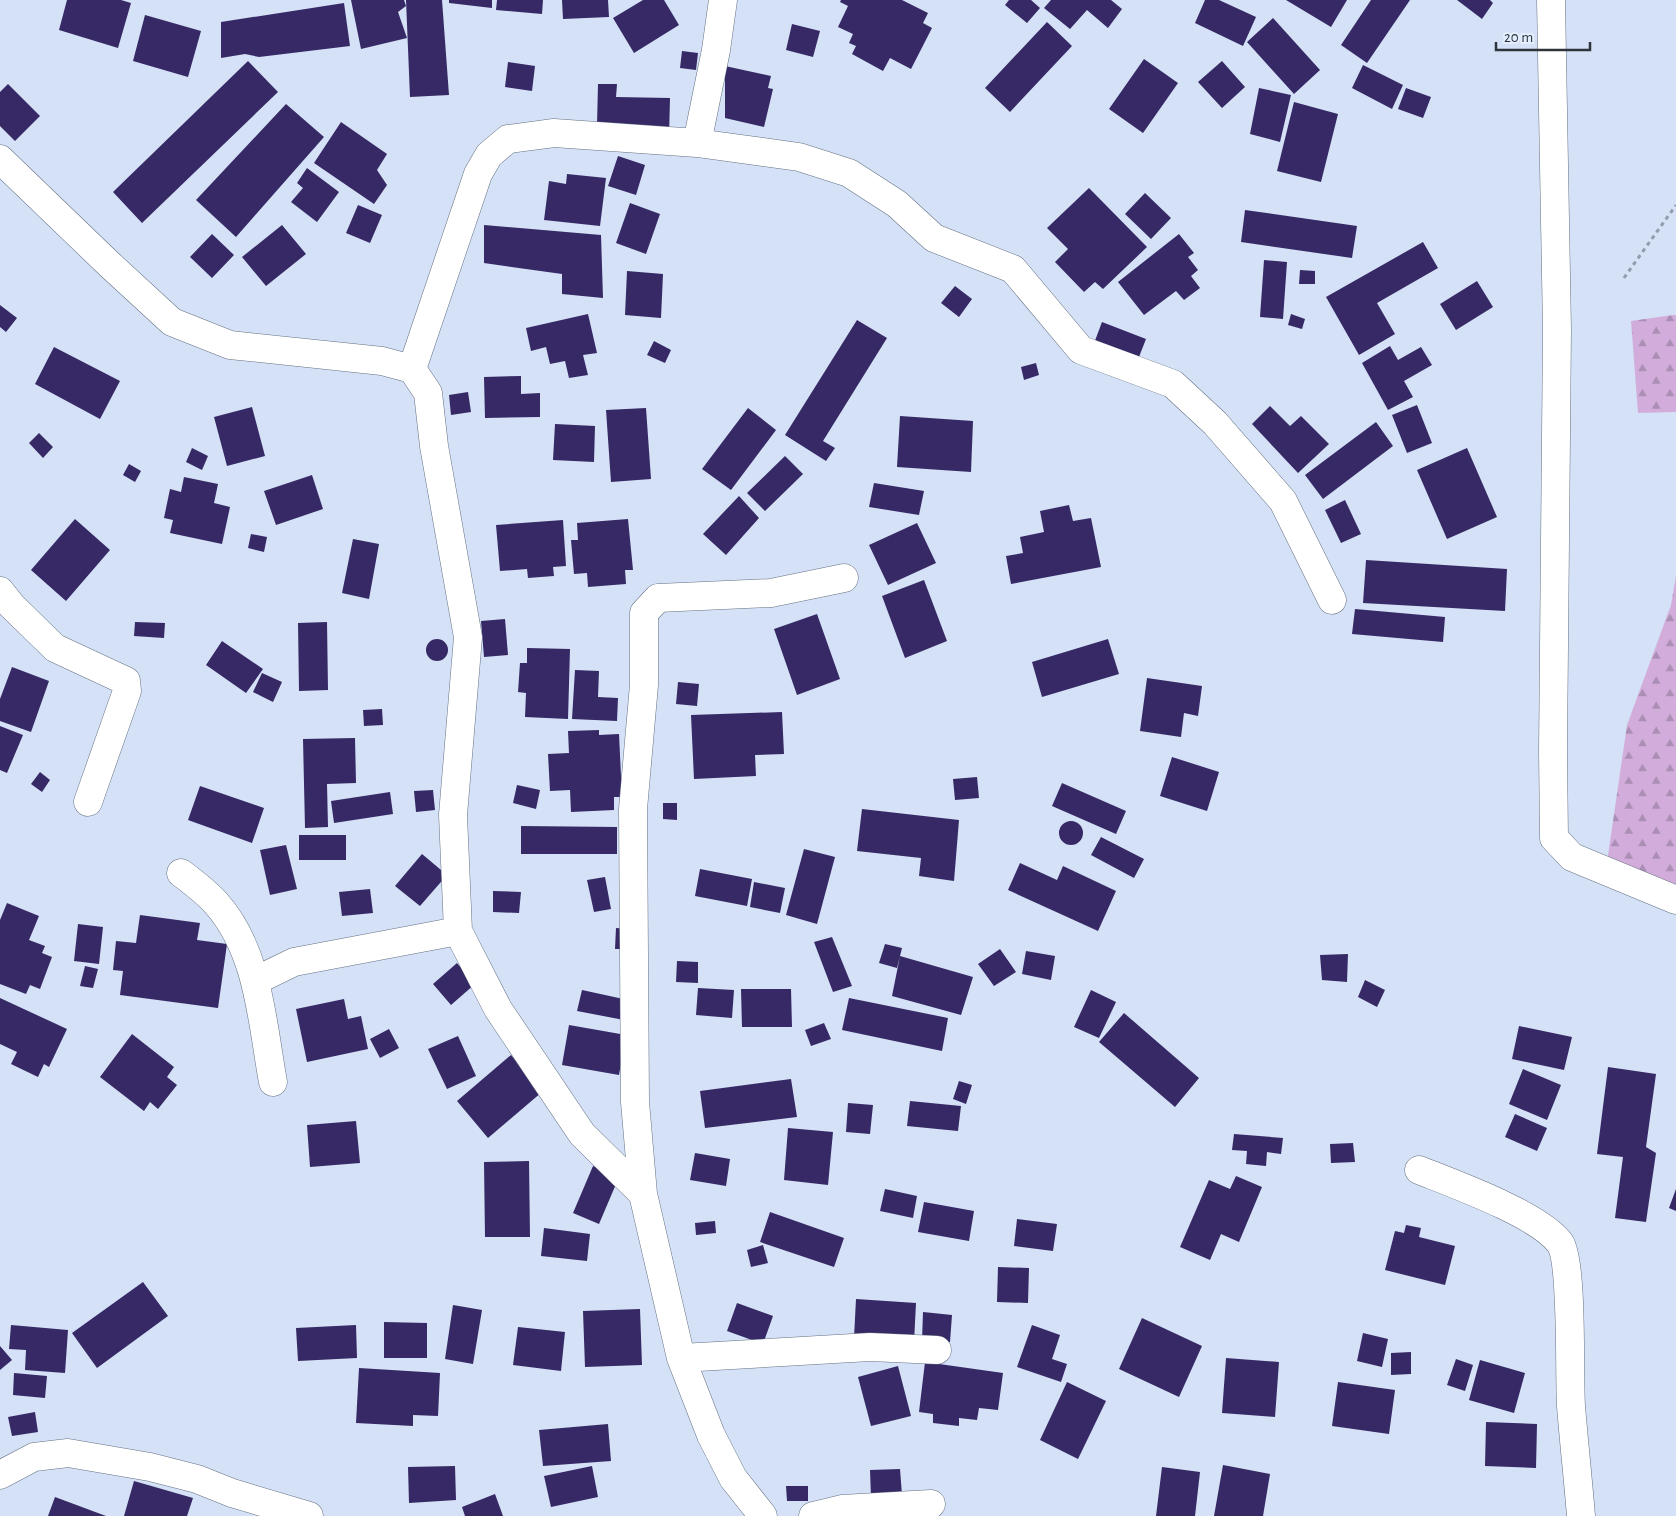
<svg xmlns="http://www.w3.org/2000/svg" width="1676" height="1516" viewBox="0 0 1676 1516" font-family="'Alegreya Sans',sans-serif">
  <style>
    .forest { fill: url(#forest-firs) }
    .building { fill: #362965 }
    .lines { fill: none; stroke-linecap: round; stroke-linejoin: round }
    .minor-casing { stroke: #657183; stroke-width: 29 }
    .path { stroke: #929cac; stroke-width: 3; stroke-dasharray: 4 4; stroke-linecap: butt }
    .minor { stroke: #fff; stroke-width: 28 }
  </style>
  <defs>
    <pattern id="forest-firs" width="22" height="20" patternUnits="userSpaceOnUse" patternTransform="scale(1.25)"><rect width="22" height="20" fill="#d2addc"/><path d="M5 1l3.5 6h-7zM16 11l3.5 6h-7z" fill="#ab8eb4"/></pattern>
  </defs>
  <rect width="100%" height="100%" fill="#d4e1f6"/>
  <path class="forest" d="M1673 315H1676V412L1638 413 1631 321Z
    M1676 576V914L1604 883 1627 725 1671 605Z"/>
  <path class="building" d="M67 0H121L131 3 118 48 59 30Z
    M351 0H404L406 6 398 12 407 38 361 49Z
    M406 0H442L449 95 410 97Z
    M449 0H492V8L449 3Z
    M497 0H543L542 14 496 10Z
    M562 0H608L609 17 563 19Z
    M643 0H664L679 25 634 53 613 18Z
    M841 0H902L928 13 923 23 932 28 911 69 890 58 883 71 852 54 856 46 849 43 853 34 838 27 848 6 840 2Z
    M1009 0H1031L1040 8 1027 23 1005 5Z
    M1051 0H1111L1122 9 1108 28 1087 10 1070 29 1044 8Z
    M1205 0H1219L1256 17 1243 46 1195 23Z
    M1286 0H1347L1331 27Z
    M1371 0H1410L1367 63 1341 45Z
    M1457 0H1490L1493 3 1482 19Z
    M344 3 350 46 259 57 245 54 221 58V22Z
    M145 15 201 31 188 77 133 61Z
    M1273 18 1320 70 1294 94 1247 42Z
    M1047 22 1072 46 1010 112 985 88Z
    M792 24 820 31 813 57 786 50Z
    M682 51 698 53 696 70 680 68Z
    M1144 59 1178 83 1143 133 1109 109Z
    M248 61 278 92 142 223 113 192Z
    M1222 61 1245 87 1222 108 1198 82Z
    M508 62 535 66 532 91 505 87Z
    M1363 65 1403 85 1392 109 1352 88Z
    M725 66 771 76 768 88 773 89 764 127 725 118Z
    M8 84 40 116 15 141 0 126V92Z
    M598 84H617L616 97 670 98 669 137 597 125Z
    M1259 88 1291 95 1280 142 1250 134Z
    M1406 88 1431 97 1423 118 1398 109Z
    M1294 102 1338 114 1321 182 1277 171Z
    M286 104 324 137 236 237 196 200Z
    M341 122 387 154 377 170 387 185 374 204 314 163Z
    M618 156 645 165 636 195 608 186Z
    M307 168 339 192 317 222 291 202 303 188 297 183Z
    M567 174 606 178 600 226 544 220 549 181 566 184Z
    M1089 188 1147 247 1103 289 1095 282 1084 292 1055 262 1068 249 1047 228Z
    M1145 193 1171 218 1151 239 1125 214Z
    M630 203 660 214 646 254 616 243Z
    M358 205 382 215 370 243 346 233Z
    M1245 210 1357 226 1352 258 1241 242Z
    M282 225 306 254 266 286 242 257Z
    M484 225 601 235 603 298 562 294V274L484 263Z
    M212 234 234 255 212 278 190 257Z
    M1179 234 1194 253 1188 257 1198 270 1191 276 1200 288 1184 300 1176 291 1144 315 1118 282Z
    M1423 242 1438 268 1377 303 1395 334 1359 355 1326 297Z
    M1264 260 1287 262 1283 319 1260 317Z
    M1300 270 1315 271V284H1299Z
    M627 271 663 274 661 318 625 315Z
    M1477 281 1493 307 1456 330 1440 304Z
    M955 286 972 299 959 317 941 303Z
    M0 305 17 318 6 332 0 327Z
    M588 314 597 353 583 355 588 375 569 378 565 361 550 364 546 347 531 351 526 328Z
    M1291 314 1305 319 1302 329 1288 325Z
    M857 320 887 338 823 441 835 448 826 461 785 435Z
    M1102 322 1146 339 1137 362 1093 346Z
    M654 341 671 350 665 363 647 355Z
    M1390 346 1398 360 1421 347 1432 365 1404 381 1413 397 1388 410 1362 363Z
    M54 347 120 381 100 419 35 384Z
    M1036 363 1039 375 1024 380 1021 367Z
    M521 376V394L540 393V417L485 418 484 377Z
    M468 392 471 412 451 415 449 395Z
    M1417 405 1432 443 1407 453 1392 415Z
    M1270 406 1290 426 1301 416 1329 444 1298 473 1252 424Z
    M252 407 265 456 227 466 214 417Z
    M646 408 651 479 611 482 606 410Z
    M748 408 776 430 731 490 702 469Z
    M900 416 973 421 971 472 897 467Z
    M1376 422 1393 446 1323 499 1305 475Z
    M555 424 595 426 594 462 553 460Z
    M39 433 53 447 43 458 29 443Z
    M192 448 208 456 202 470 186 462Z
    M1467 448 1497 517 1447 539 1417 470Z
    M785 456 803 474 765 511 747 493Z
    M129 464 141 471 135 482 123 475Z
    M312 475 323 509 276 525 264 491Z
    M184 477 218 484 214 503 230 507 222 544 170 533 173 520 164 518 170 489 181 492Z
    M874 483 924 491 919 515 869 507Z
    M739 496 759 518 726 555 703 534Z
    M1345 500 1361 534 1341 543 1325 510Z
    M1069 505 1073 521 1091 518 1101 567 1011 584 1006 556 1023 553 1020 537 1044 532 1040 511Z
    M75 519 110 550 66 601 31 570Z
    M628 519 633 570H625L626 584 588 587 587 573 574 574 571 540H578L577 523Z
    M563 520 566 566 553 567 554 576 528 578 527 569 500 571 496 525Z
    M917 523 936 563 888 585 869 545Z
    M251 534 267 537 264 552 248 548Z
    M353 539 379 544 369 599 342 593Z
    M1366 560 1507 569 1505 611 1363 603Z
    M924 580 947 641 905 658 882 596Z
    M1355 609 1445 617 1443 642 1352 634Z
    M817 614 840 679 797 695 774 629Z
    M505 619 508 655 484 657 481 621Z
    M135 622 165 623 164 638 134 636Z
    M327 622 328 690 299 691 298 623Z
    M1108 639 1119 674 1042 697 1032 662Z
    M426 650a11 11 0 1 1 22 0a11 11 0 1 1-22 0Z
    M222 641 263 669 246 693 206 665Z
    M527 648 570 649 568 719 525 717 526 693 518 692 520 663H527Z
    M12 667 49 681 31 732 0 721V699Z
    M575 670 599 671 598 697 618 698 617 721 572 719Z
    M262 673 282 682 273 702 253 692Z
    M1147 678 1202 686 1198 716 1184 713 1181 737 1140 731Z
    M678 682 699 684 697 706 676 704Z
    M382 709 383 725 364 726 363 710Z
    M782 712 784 754 755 755 756 776 694 779 691 715Z
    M0 726 23 735 7 773 0 770Z
    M599 730V735L619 734 622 797H614V810L571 812 570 790 550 791 548 754 569 753 568 731Z
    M355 738 356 783 327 784 328 827 305 828 303 739Z
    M1172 757 1219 772 1207 811 1160 796Z
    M40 772 50 780 42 792 31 784Z
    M977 777 979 798 955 800 953 779Z
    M1062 783 1126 811 1116 834 1052 806Z
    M517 785 540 790 536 809 513 803Z
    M200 786 264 808 252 843 188 820Z
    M433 790 435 810 416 812 414 791Z
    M390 792 393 814 334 823 331 801Z
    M663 803H677V820L663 819Z
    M862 809 959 820 954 881 919 876 921 858 857 851Z
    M1059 833a12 12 0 1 1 24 0a12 12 0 1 1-24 0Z
    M521 826 617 827V854H521Z
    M299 835H346V860H299Z
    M1101 837 1144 859 1134 878 1091 855Z
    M286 845 297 889 270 895 260 850Z
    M804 849 835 857 817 924 786 915Z
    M422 854 447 875 420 906 395 886Z
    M1020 863 1057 880 1063 866 1116 891 1098 931 1008 890Z
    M700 869 752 879 747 906 695 896Z
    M605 877 611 909 594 912 587 880Z
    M754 882 785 888 780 913 750 907Z
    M370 889 373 913 342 916 339 892Z
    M493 891 521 892 519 913 493 912Z
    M7 903 39 916 29 940 45 946 42 953 52 957 40 989 30 985 26 994 0 984V920Z
    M140 915 200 923 197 940 227 944 218 1008 120 995 123 971 113 970 116 941 136 943Z
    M78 924 103 927 99 964 74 961Z
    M616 928 630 929 629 949H615Z
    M832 937 852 986 833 992 814 942Z
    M885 944 902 948 897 968 879 963Z
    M1000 949 1016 972 994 986 978 964Z
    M1026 951 1055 956 1051 980 1022 974Z
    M1348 954 1347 982 1322 980 1320 955Z
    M900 956 973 977 961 1015 892 996Z
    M677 961 698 962V983L676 982Z
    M457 963 475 984 451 1005 433 984Z
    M85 966 98 969 93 988 80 986Z
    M1365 980 1385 990 1377 1007 1358 997Z
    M698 988 734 990 732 1018 696 1015Z
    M741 989H791L792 1027H742Z
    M582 990 628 1000 624 1020 577 1011Z
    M1091 990 1116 1002 1099 1038 1074 1027Z
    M0 998 67 1029 49 1067 44 1064 38 1077 11 1064 17 1052 0 1044Z
    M849 998 948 1018 942 1051 842 1030Z
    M344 999 348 1019 361 1016 368 1049 307 1062 296 1009Z
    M1124 1013 1199 1078 1175 1107 1099 1042Z
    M824 1023 831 1039 811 1046 805 1030Z
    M569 1025 626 1035 619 1075 562 1065Z
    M1519 1026 1572 1037 1564 1070 1512 1059Z
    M389 1029 399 1048 380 1058 370 1039Z
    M132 1034 174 1067 167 1077 177 1085 158 1109 150 1102 144 1111 100 1077Z
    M458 1036 476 1076 447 1089 428 1049Z
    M511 1055 542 1092 488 1138 457 1101Z
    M1608 1067 1656 1074 1646 1147 1656 1153 1646 1222 1615 1218 1623 1157 1597 1154Z
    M1523 1069 1561 1085 1547 1120 1509 1104Z
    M791 1079 797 1117 705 1128 700 1091Z
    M959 1081 972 1085 966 1104 953 1099Z
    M910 1101 961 1106 958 1131 907 1126Z
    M848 1103 873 1105 870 1134 846 1132Z
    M1515 1114 1547 1128 1537 1151 1505 1137Z
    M356 1121 360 1163 310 1167 307 1125Z
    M788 1128 833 1132 828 1185 784 1180Z
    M1234 1134 1283 1138 1281 1154 1267 1152 1266 1166 1246 1164 1247 1151 1232 1150Z
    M1353 1143 1355 1162 1331 1163 1330 1144Z
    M695 1153 730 1159 726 1186 690 1180Z
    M529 1161 530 1237H485L484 1162Z
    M593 1166 619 1177 599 1224 573 1213Z
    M1236 1176 1262 1187 1239 1242 1221 1234 1210 1260 1180 1247 1209 1180 1230 1189Z
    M885 1189 917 1196 913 1218 880 1211Z
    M1676 1189V1211L1669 1208Z
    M924 1202 974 1211 969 1241 918 1232Z
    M770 1212 844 1238 834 1267 760 1242Z
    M1017 1219 1057 1224 1053 1251 1014 1246Z
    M715 1221 716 1233 696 1235 695 1223Z
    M1406 1225 1421 1228 1419 1237 1455 1246 1445 1285 1385 1270 1395 1231 1404 1233Z
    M544 1228 590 1234 587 1261 541 1256Z
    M763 1245 768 1263 751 1267 747 1250Z
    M998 1267 1029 1268 1028 1303 997 1302Z
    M143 1282 168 1316 97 1368 72 1333Z
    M856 1299 916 1303 914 1342 854 1338Z
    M737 1303 773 1316 763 1344 727 1331Z
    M453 1305 482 1310 473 1364 445 1359Z
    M640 1309 642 1365 585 1367 583 1311Z
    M923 1312 952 1315 950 1342 922 1341Z
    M1142 1318 1202 1346 1179 1397 1119 1369Z
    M384 1322 427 1323V1358H384Z
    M11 1325 68 1330 65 1373 25 1370 26 1350 9 1349Z
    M356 1325 357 1358 298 1361 296 1328Z
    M1032 1325 1060 1335 1052 1359 1067 1364 1061 1382 1017 1367Z
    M518 1327 565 1332 561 1371 513 1365Z
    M1363 1333 1388 1339 1382 1367 1357 1361Z
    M0 1346 12 1360 0 1370Z
    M1411 1352V1374L1391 1375V1353Z
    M1226 1358 1279 1362 1275 1417 1222 1413Z
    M1456 1359 1473 1365 1465 1391 1447 1385Z
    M1480 1360 1525 1373 1514 1413 1469 1400Z
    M925 1362 1003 1373 998 1410 979 1408 977 1420 959 1418V1426L933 1423V1414L919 1412Z
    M898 1366 911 1416 871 1426 858 1377Z
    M359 1368 440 1373 438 1416 413 1415V1426L356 1423Z
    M14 1373 47 1376 45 1398 13 1395Z
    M1067 1382 1106 1401 1078 1459 1040 1440Z
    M1338 1382 1395 1390 1389 1434 1332 1426Z
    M35 1412 38 1432 12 1436 8 1417Z
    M1486 1422 1537 1424 1536 1468 1485 1466Z
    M608 1424 611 1461 543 1466 539 1430Z
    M1223 1465 1270 1474 1263 1516H1214Z
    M455 1466 456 1500 409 1503 408 1467Z
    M592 1466 598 1497 551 1507 544 1476Z
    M1162 1467 1200 1472 1195 1516H1156Z
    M900 1469 902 1495 871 1497 870 1470Z
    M134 1481 193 1498 187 1516H124Z
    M786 1486H808V1501H787Z
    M495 1494 503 1516H465L462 1507Z
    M55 1497 106 1516H48Z"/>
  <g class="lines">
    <defs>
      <path id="minor" d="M1551 0 1557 330 1553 752 1554 838 1572 857 1676 900
        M697 143 716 50 723 0
        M0 159 109 264 172 322 230 345 382 361 412 369 428 393 434 446 468 637 453 815 458 931 498 1009 582 1134 643 1194 681 1358 711 1435 733 1478 763 1516
        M412 369 478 174 489 155 508 139 554 133 697 143 799 157 849 173 897 204 934 238 1013 269 1081 350 1173 384 1215 423 1283 501 1332 600
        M0 591 12 606 55 648 126 681 127 691 88 802
        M181 873C193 882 206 892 216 903 259 951 262 1022 273 1082
        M255 981 294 962 458 931
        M1419 1170C1454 1184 1538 1214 1560 1243 1573 1262 1569 1376 1571 1406 1574 1443 1578 1479 1581 1516
        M643 1194 635 1102 633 809 644 685V613L658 598 771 593 844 578
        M681 1358 870 1347 937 1350
        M0 1475 34 1457 68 1453 150 1467 197 1479 232 1493 309 1516
        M813 1516 842 1509 931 1504"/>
    </defs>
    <use href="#minor" class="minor-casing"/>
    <path class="path" d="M1624 278 1676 205"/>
    <use href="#minor" class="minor"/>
  </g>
  <path d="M1496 42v8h94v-8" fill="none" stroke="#2f343c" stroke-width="2.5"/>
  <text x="1504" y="42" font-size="15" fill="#2f343c" stroke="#e3eeff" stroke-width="4" paint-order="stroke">20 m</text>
</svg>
